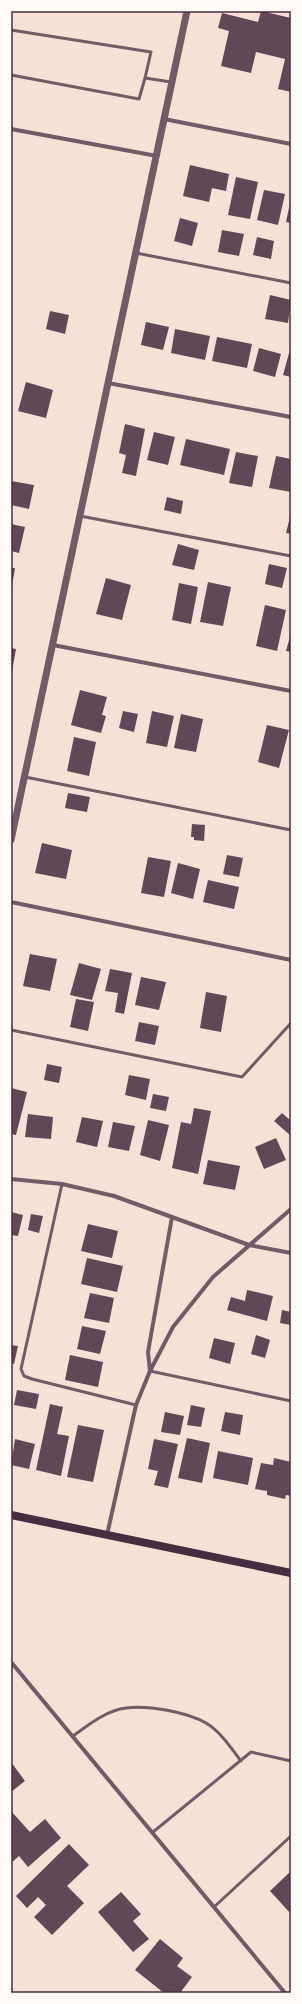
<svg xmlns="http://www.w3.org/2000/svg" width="302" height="2004" viewBox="0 0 302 2004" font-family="'IBM Plex Serif',serif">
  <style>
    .building { fill: #644757 }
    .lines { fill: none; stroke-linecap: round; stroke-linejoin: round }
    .service { stroke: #755966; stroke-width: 3 }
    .minor { stroke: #755966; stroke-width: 4 }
    .tertiary { stroke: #755966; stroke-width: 7 }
    .secondary { stroke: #4a2c40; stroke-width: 8 }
    .neatline { fill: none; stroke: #4a2c40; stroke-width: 1.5 }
  </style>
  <rect width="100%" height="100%" fill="#f7e1d7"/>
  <path class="building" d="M261 11 291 18V92L278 89 285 59 256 52 251 73 221 66 229 31 218 28 222 13 258 22Z
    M190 165 229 174 226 191 212 188 209 202 183 196Z
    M236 177 258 182 250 219 228 215Z
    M264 190 285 194 278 225 257 220Z
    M290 203H291V223L286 222Z
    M180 218 198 223 192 246 174 241Z
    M222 230 244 234 239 256 218 252Z
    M257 237 274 241 271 259 253 255Z
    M270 295 291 300 288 323 265 319Z
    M50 311 69 315 65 334 46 329Z
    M146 322 169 327 163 350 141 345Z
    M175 329 210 336 205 360 171 353Z
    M217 337 252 344 247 368 212 361Z
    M291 346V377L283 375Z
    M259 348 281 354 275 377 253 371Z
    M26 382 53 390 46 418 18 411Z
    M125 424 145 429 136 476 122 473 126 455 119 453Z
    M154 432 175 437 168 465 147 460Z
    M186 439 230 449 224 475 180 465Z
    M236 452 258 456 252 487 229 483Z
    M276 456 291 459V492L269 488Z
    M11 481 34 485 29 509 11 505Z
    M167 497 183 501 181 514 164 510Z
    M291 513V534L286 533Z
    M11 524 25 527 19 553 11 551Z
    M178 544 199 550 194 570 172 565Z
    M269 564 287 568 282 588 265 584Z
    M11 568H15L12 586H11Z
    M106 578 131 585 122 620 96 614Z
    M208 582 231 587 223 626 200 622Z
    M179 583 198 587 191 624 172 620Z
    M265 605 286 610 277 651 256 646Z
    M291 633V652L286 651Z
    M11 648 16 649 12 671H11Z
    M80 690 107 697 102 715 106 716 101 733 71 725Z
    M123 711 138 714 134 732 119 728Z
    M152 711 174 716 167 747 146 743Z
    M181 714 203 719 196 752 174 748Z
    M267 725 289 730 279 768 258 762Z
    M74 737 96 742 89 776 67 771Z
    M68 793 90 797 87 812 65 808Z
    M192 824 205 825 204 841 194 840V837H191Z
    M42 843 72 850 66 879 35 873Z
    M227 855 243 858 239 877 223 874Z
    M148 857 171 861 164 897 141 893Z
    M178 863 200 869 193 899 171 893Z
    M208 880 239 887 234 909 203 902Z
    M30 954 57 959 50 991 23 986Z
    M79 963 101 969 92 1000 70 995Z
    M110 969 132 973 124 1014 115 1012 118 993 105 991Z
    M141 977 166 982 159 1010 135 1005Z
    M206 992 227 996 221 1032 200 1028Z
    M76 999 94 1002 88 1031 70 1027Z
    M139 1022 159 1026 155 1045 135 1041Z
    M47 1064 62 1067 59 1083 44 1080Z
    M129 1075 150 1079 146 1100 125 1095Z
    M11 1088 27 1092 16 1135 11 1134Z
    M153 1094 169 1097 166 1111 150 1108Z
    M194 1108 211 1111 198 1174 172 1168 181 1122 191 1124Z
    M282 1113 291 1121V1136L274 1121Z
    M28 1114 53 1117 51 1139 25 1137Z
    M82 1117 103 1121 97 1147 76 1142Z
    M148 1120 169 1125 160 1161 140 1155Z
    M113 1122 135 1126 129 1151 108 1147Z
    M276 1138 286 1160 264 1169 255 1147Z
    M208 1160 240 1166 235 1190 203 1184Z
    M11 1212 23 1215 18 1236 11 1235Z
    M31 1214 43 1216 39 1233 28 1230Z
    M88 1224 118 1231 112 1258 81 1251Z
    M87 1258 123 1266 117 1292 81 1284Z
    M247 1290 273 1296 267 1321 227 1310 231 1297 245 1301Z
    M90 1293 114 1298 109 1323 84 1318Z
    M282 1310 291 1312V1325L280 1323Z
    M82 1326 106 1331 100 1354 77 1349Z
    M256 1335 270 1340 265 1358 251 1354Z
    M214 1338 235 1343 230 1364 209 1358Z
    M11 1345 18 1346 14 1364 11 1363Z
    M70 1355 103 1362 98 1387 65 1380Z
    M17 1390 39 1394 36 1409 14 1405Z
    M50 1404 63 1407 57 1434 69 1436 61 1476 36 1470Z
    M191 1405 205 1408 201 1427 187 1425Z
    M165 1412 184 1416 180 1435 161 1432Z
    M225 1412 243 1415 240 1435 221 1431Z
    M78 1425 104 1430 93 1482 67 1477Z
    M187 1438 210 1443 202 1483 178 1478Z
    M15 1439 35 1444 29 1469 11 1465Z
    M154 1439 178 1444 168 1488 154 1485 158 1471 148 1469Z
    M218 1451 253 1458 248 1485 213 1478Z
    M274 1458 291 1462V1496L286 1495 285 1499 267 1495V1491L255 1489 261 1463 273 1465Z
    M11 1762 25 1781 11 1792Z
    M11 1811 30 1832 45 1819 61 1838 28 1867 19 1856 11 1863Z
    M69 1844 89 1865 67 1886 84 1903 52 1935 34 1917 46 1905 38 1897 27 1908 16 1896Z
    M291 1871V1914L270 1891Z
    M121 1892 141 1914 133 1921 149 1939 133 1952 98 1912Z
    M160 1939 183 1958 177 1966 192 1977 180 1993H164L135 1970Z"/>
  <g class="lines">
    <path class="service" d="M11 30 151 52 145 78 171 82
      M11 75 139 99 145 78
      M136 253 291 283
      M80 516 291 556
      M25 777 291 830
      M11 1030 242 1077 291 1023
      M62 1184 21 1369 24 1376 32 1379 136 1405
      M150 1371 291 1401
      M73 1736C88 1725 107 1710 126 1708 148 1705 187 1712 206 1723 221 1732 231 1748 241 1761
      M153 1832 251 1752 291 1761
      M214 1907 291 1836"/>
    <path class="minor" d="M164 119 291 144
      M11 129 157 156
      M108 383 291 417
      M53 645 291 691
      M11 902 291 960
      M11 1179 62 1184 114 1196 249 1245 291 1253
      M150 1371 148 1352 172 1217
      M107 1535 136 1405 150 1371 173 1327 213 1277 291 1209
      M11 1662 285 1993"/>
    <path class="tertiary" d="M11 840 187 11"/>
    <path class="secondary" d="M11 1515 291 1573"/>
  </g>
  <rect width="302" height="2004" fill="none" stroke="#fffaf5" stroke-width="24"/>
  <rect x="12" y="12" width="278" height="1980" class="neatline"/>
</svg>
